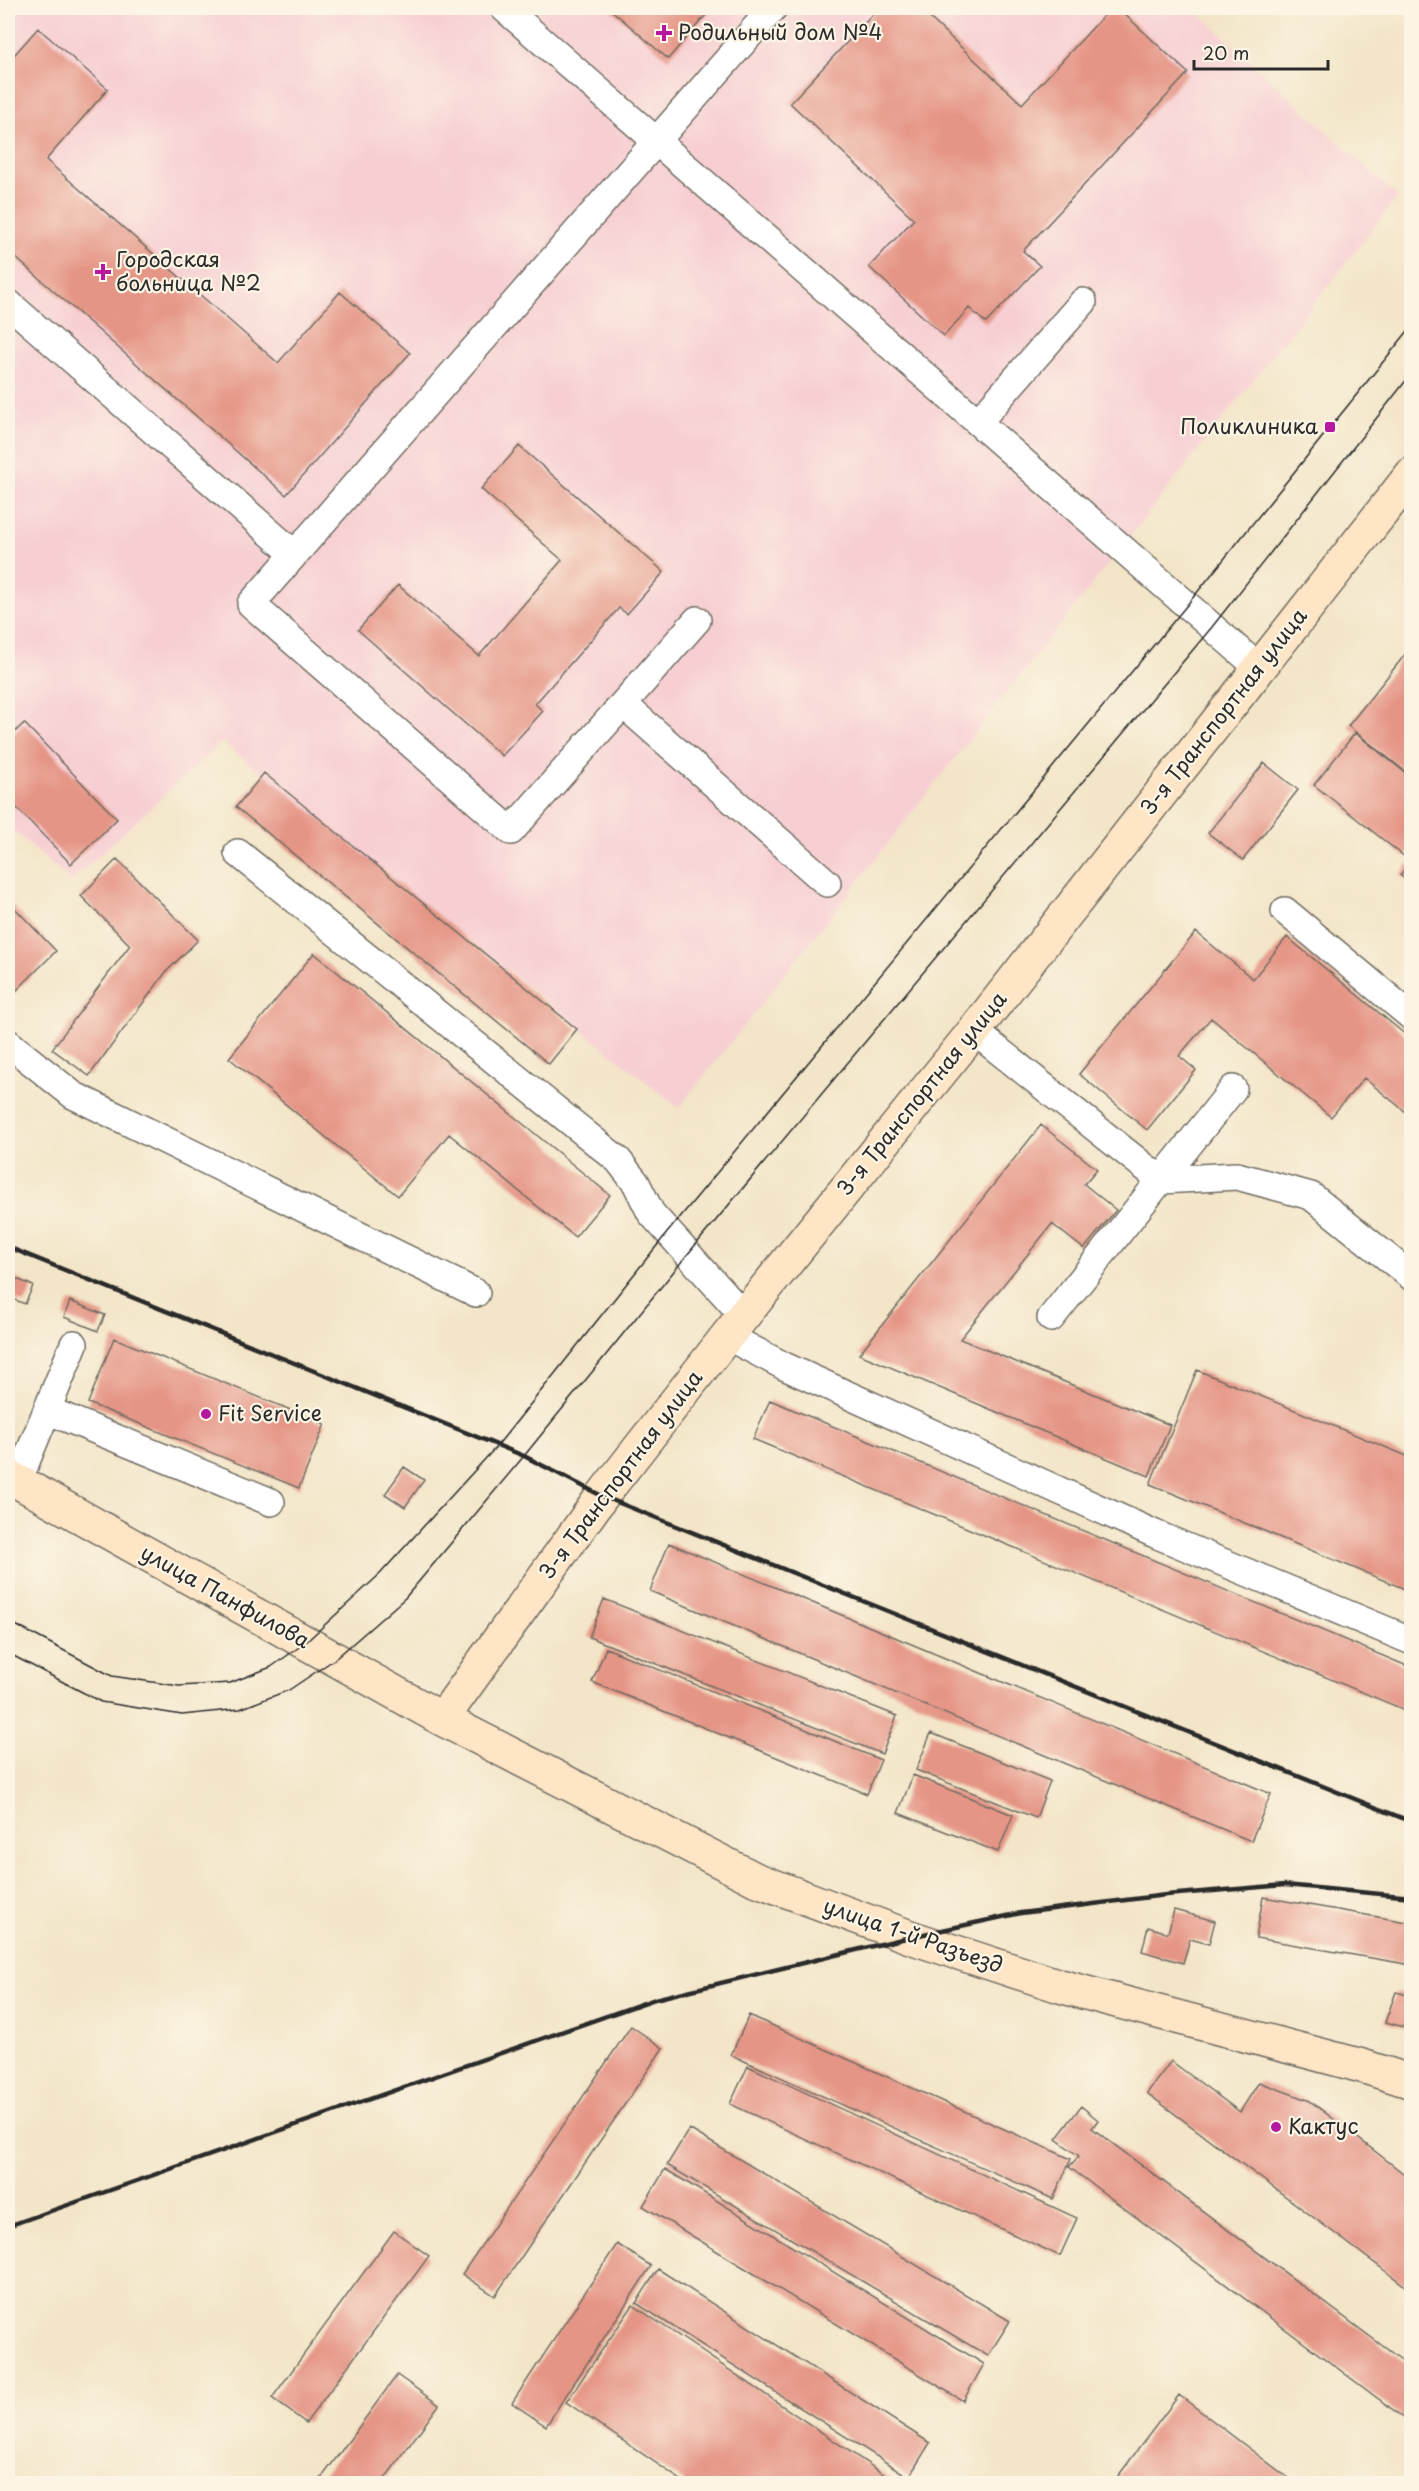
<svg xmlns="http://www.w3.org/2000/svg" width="1419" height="2491" viewBox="0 0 1419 2491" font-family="'Playpen Sans',sans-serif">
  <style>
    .built { fill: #f7cfd3 }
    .building { fill: #e59586 }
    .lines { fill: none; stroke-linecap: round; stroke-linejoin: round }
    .lane-casing { stroke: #716c62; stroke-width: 30 }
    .secondary-casing { stroke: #716c62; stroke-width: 36 }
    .lane { stroke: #fff; stroke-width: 27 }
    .secondary { stroke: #fde5c5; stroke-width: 33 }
    .tram { stroke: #2b2b2b; stroke-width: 1.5 }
    .rail { stroke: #2b2b2b; stroke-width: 4.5 }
    .poi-dot { fill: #b5179e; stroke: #fcf5e5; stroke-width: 2 }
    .labels { text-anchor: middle; stroke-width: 4.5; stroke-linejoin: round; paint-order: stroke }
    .poi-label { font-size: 21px; fill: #2b2b2b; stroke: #fcf5e5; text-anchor: start }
    .street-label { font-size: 21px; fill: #2b2b2b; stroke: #fcf5e5 }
  </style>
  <rect width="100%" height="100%" fill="#fcf5e5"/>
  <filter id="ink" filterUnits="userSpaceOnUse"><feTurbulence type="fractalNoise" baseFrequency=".0167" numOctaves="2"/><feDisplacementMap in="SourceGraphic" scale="12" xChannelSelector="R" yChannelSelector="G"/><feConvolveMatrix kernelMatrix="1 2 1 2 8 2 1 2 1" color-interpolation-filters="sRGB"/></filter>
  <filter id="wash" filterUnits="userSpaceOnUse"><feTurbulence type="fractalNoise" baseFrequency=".008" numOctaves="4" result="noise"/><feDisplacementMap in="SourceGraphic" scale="24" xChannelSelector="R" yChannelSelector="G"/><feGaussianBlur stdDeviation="1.35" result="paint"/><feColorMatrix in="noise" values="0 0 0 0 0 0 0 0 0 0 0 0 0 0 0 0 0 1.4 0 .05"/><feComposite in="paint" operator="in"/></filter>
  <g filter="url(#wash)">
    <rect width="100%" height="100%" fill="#f3e5c8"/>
    <path class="built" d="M8 8H1193L1398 197 679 1108 222 742 71 881 8 826Z"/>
    <g id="blocks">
      <path class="building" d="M609 8H712L668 59Z
        M879 8H919L1022 104 1111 8H1118L1188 73 1023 251 1040 266 986 323 969 308 944 336 869 267 914 219 790 103Z
        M38 28 108 89 46 160 278 363 340 292 410 353 286 495 8 251V62Z
        M519 446 664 572 627 614 619 608 535 704 543 711 502 756 358 630 398 585 479 656 562 560 481 489Z
        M1412 646V777L1348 726Z
        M24 723 117 819 71 864 8 799V739Z
        M1355 733 1412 778V849L1405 857 1314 785Z
        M1264 763 1298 790 1243 860 1208 833Z
        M264 773 577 1029 549 1064 236 807Z
        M117 859 198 940 166 972 89 1076 52 1049 130 945 81 896Z
        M1412 860V884L1400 875Z
        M8 901 56 951 8 999Z
        M1196 932 1253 979 1287 937 1412 1040V1117L1364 1078 1331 1117 1211 1018 1179 1056 1196 1070 1147 1130 1079 1074Z
        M314 953 610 1195 575 1237 449 1134 398 1196 229 1058Z
        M1041 1125 1097 1169 1084 1184 1116 1210 1084 1249 1052 1224 960 1339 1170 1425 1149 1476 859 1354Z
        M8 1275 33 1286 25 1304 8 1297Z
        M70 1301 105 1315 98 1331 64 1317Z
        M114 1338 325 1424 299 1488 88 1403Z
        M1197 1370 1412 1458V1592L1150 1484Z
        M770 1400 1412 1668V1713L753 1439Z
        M404 1467 424 1480 405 1507 385 1494Z
        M669 1543 1271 1794 1251 1841 650 1591Z
        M604 1599 897 1716 882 1754 589 1637Z
        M606 1648 881 1760 867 1794 592 1682Z
        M931 1733 1050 1781 1036 1818 916 1770Z
        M913 1775 1013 1815 998 1852 898 1813Z
        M1263 1897 1412 1923V1965L1256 1938Z
        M1174 1910 1215 1921 1209 1944 1190 1939 1183 1963 1142 1951 1148 1927 1168 1933Z
        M1396 1992 1412 1996V2029L1385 2022Z
        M749 2015 1071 2159 1053 2199 731 2055Z
        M631 2026 663 2048 495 2296 462 2274Z
        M1171 2061 1240 2112 1259 2082 1310 2101 1412 2180V2291L1147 2093Z
        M748 2066 1077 2218 1060 2256 730 2104Z
        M1081 2106 1098 2120 1092 2128 1412 2368V2424L1069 2167 1079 2156 1056 2139Z
        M689 2129 1010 2321 988 2356 667 2165Z
        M665 2169 984 2364 963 2401 643 2206Z
        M394 2231 429 2256 306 2423 272 2398Z
        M617 2244 651 2266 546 2426 512 2403Z
        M658 2269 930 2443 909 2477 636 2303Z
        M633 2305 898 2484H687L566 2402Z
        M397 2375 439 2405 381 2484H317Z
        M1179 2395 1296 2484H1112Z"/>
    </g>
  </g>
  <g filter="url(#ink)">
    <use href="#blocks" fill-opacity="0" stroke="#716c62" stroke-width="1.5"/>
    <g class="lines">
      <defs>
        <path id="lane" d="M504 8 1259 668
          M8 303 294 554
          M978 422 1083 302
          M697 620 511 831 251 604 773 8
          M623 704 827 883
          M238 853 618 1160 636 1183 651 1213 743 1315
          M1285 911 1412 1017
          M974 1031 1161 1180 1237 1176 1311 1196 1412 1277
          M8 1043 73 1095 476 1293
          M1051 1318 1233 1089
          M727 1336 784 1366 1155 1534 1412 1641
          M47 1410 271 1502
          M18 1481 74 1344"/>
        <path id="secondary" d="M8 1476 442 1719 755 1879 910 1937 1060 1986 1362 2066 1412 2082
          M442 1719 602 1496 727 1336 974 1031 1412 474"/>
      </defs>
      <use href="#lane" class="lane-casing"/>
      <use href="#secondary" class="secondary-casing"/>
      <use href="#lane" class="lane"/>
      <use href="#secondary" class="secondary"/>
      <path class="tram" d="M8 1621 112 1676 179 1686 230 1683 271 1667 305 1643 380 1574 497 1446 667 1233 1187 605 1412 326
        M8 1653 101 1702 182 1715 240 1709 289 1690 335 1659 405 1598 524 1456 687 1255 1212 627 1412 373"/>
      <path class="rail" d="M8 1247 524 1456 602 1496 1412 1822
        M8 2226 655 1999 910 1937 1021 1913 1166 1895 1285 1885 1412 1897"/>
    </g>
  </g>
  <g class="poi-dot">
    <path d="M661 24h6v6h6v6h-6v6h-6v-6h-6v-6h6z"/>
    <path d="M100 263h6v6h6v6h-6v6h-6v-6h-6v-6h6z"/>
    <rect x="1324" y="421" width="12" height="12" rx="3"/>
    <circle cx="206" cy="1414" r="6"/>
    <circle cx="1276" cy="2127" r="6"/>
  </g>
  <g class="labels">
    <g class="poi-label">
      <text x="678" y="40">Родильный дом №4</text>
      <text x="116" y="267">Городская<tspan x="116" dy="24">больница №2</tspan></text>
      <text x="1318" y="434" text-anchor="end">Поликлиника</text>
      <text x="218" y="1421">Fit Service</text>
      <text x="1288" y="2134">Кактус</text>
    </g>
    <g class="street-label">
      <text transform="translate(1224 712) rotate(-52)" y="7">3-я Транспортная улица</text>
      <text transform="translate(922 1094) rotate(-51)" y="7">3-я Транспортная улица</text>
      <text transform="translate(621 1475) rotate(-53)" y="7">3-я Транспортная улица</text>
      <text transform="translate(225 1597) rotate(29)" y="7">улица Панфилова</text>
      <text transform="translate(913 1936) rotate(19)" y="7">улица 1-й Разъезд</text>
    </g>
  </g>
  <rect width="1419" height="2491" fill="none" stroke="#fcf5e5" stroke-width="30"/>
  <path d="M1194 60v9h134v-9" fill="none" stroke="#2b2b2b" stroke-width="3"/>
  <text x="1203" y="60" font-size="18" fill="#2b2b2b" stroke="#fcf5e5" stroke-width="4.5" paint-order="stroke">20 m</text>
</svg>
